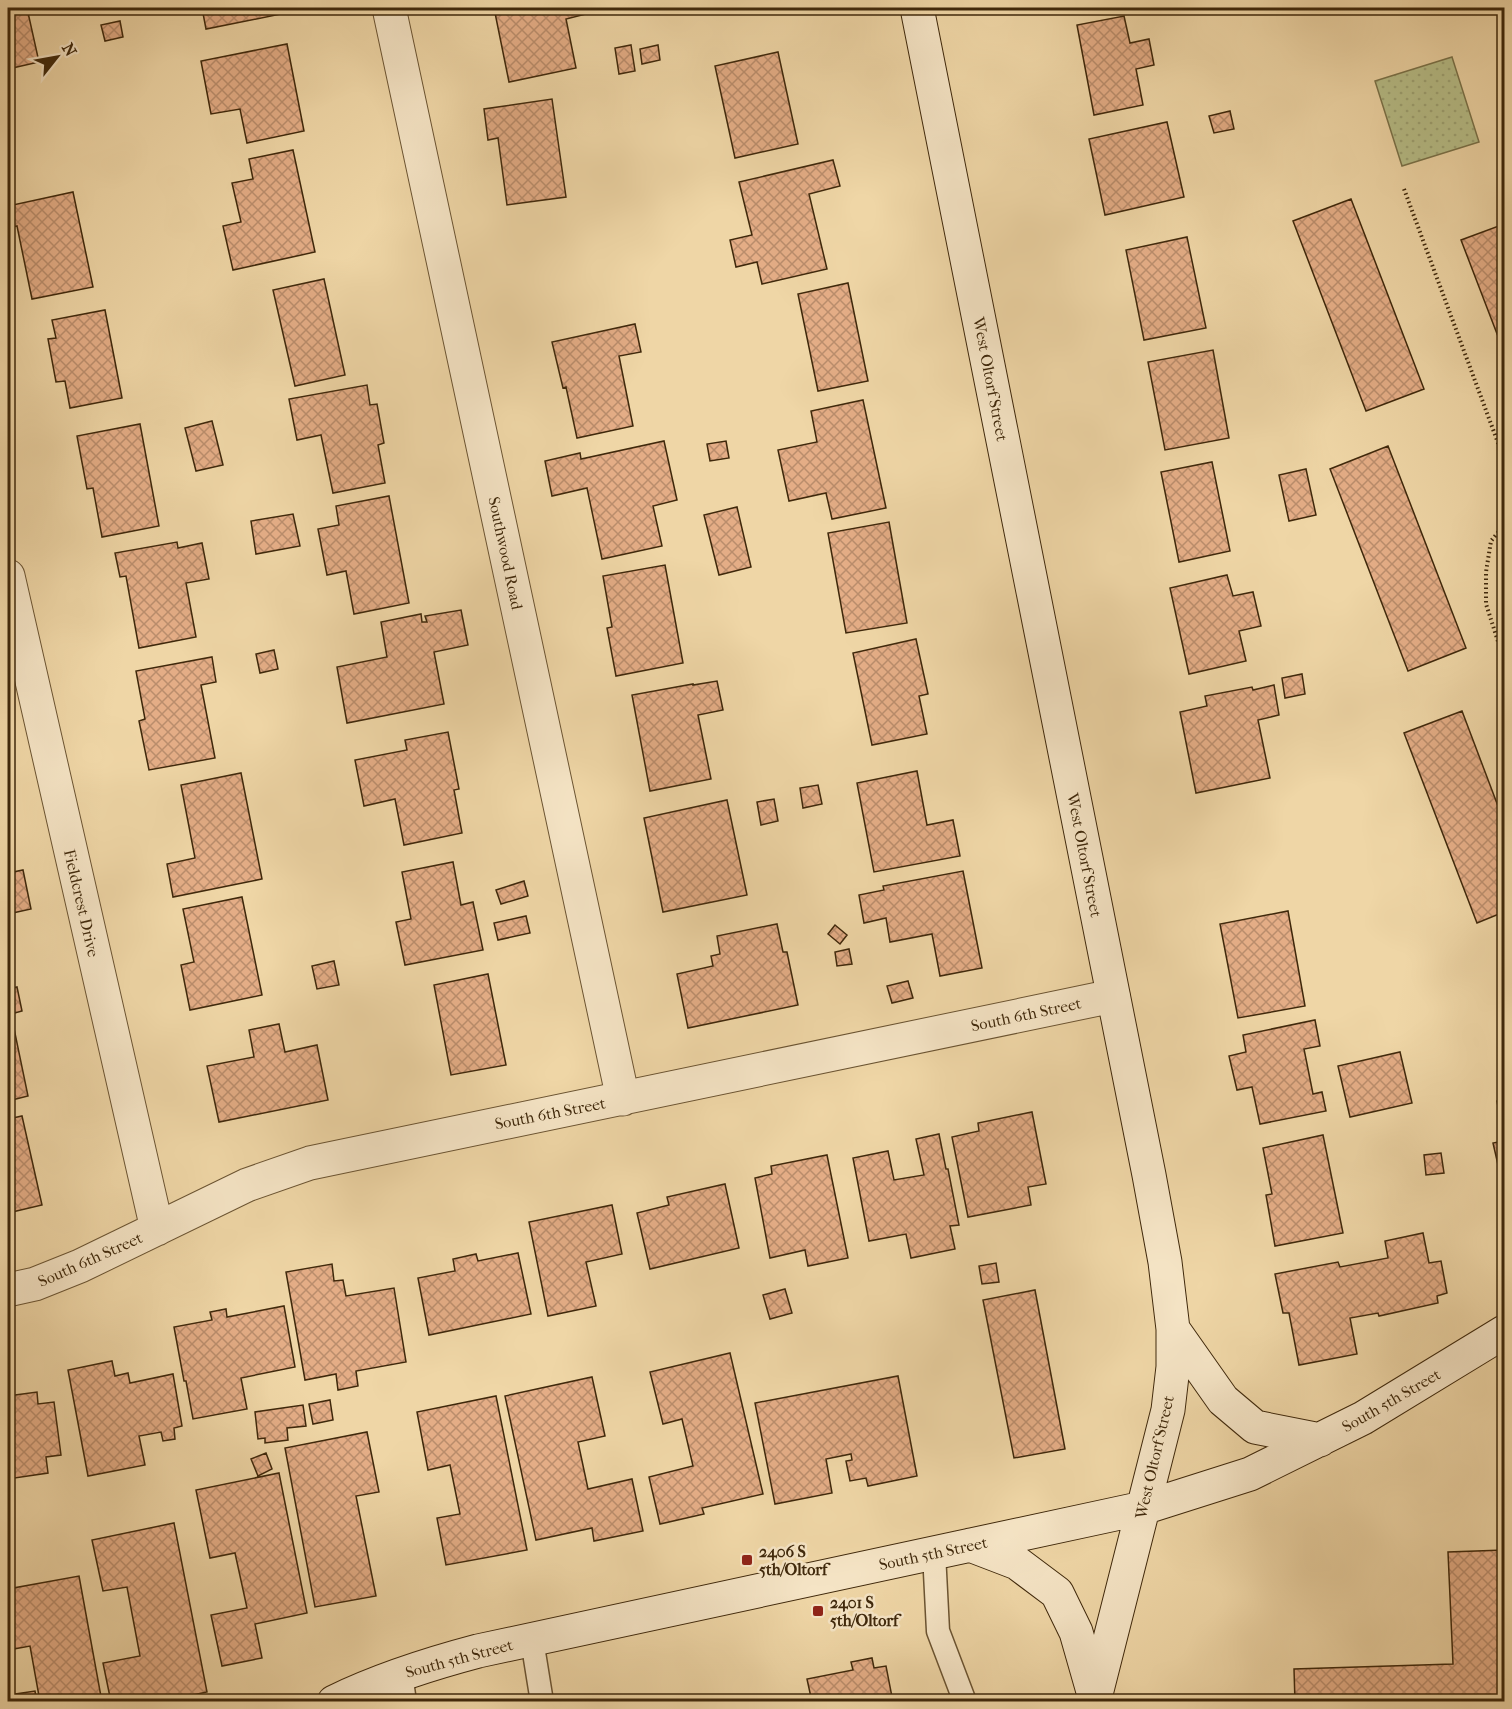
<svg xmlns="http://www.w3.org/2000/svg" width="1512" height="1709" viewBox="0 0 1512 1709" font-family="'IM FELL French Canon',serif">
  <style>
    .grass { fill: url(#grass-dots); stroke: #7b734a; stroke-width: 1.5 }
    .building { fill: url(#building-cross-hatch); stroke: #3f280b; stroke-width: 1.5 }
    .lines { fill: none; stroke-linecap: round; stroke-linejoin: round }
    .lane-casing { stroke: #6b5432; stroke-width: 25 }
    .street-casing { stroke: #6b5432; stroke-width: 35 }
    .secondary-casing { stroke: #3f280b; stroke-width: 35 }
    .path { stroke: #3f280b; stroke-width: 4; stroke-dasharray: 1.5 3; stroke-linecap: butt }
    .lane { stroke: #f5e4c5; stroke-width: 22 }
    .street { stroke: #f5e4c5; stroke-width: 33 }
    .secondary { stroke: #f5e4c5; stroke-width: 33 }
    .poi-dot { fill: #8f2418; stroke: #f5e4c5; stroke-width: 2 }
    .labels { text-anchor: middle; stroke-width: 5; stroke-linejoin: round; paint-order: stroke }
    .street-label { font-size: 16px; fill: #3f280b; stroke: #f5e4c5 }
    .poi-label { font-size: 16px; font-weight: bold; fill: #3f280b; stroke: #f5e4c5; text-anchor: start }
  </style>
  <defs>
    <pattern id="grass-dots" width="8" height="8" patternUnits="userSpaceOnUse" patternTransform="scale(1.5)"><rect width="8" height="8" fill="#b7be88"/><path d="M2 2h.1M6 6h.1" fill="none" stroke="#9ea374" stroke-width="1.8" stroke-linecap="round"/></pattern>
    <pattern id="building-cross-hatch" width="8" height="8" patternUnits="userSpaceOnUse" patternTransform="scale(1.5)"><rect width="8" height="8" fill="#e4ad86"/><path d="M0 0l8 8M0 8l8-8" fill="none" stroke="#ba8d6c"/></pattern>
  </defs>
  <rect width="100%" height="100%" fill="#efd6a6"/>
  <filter id="stains"><feTurbulence type="fractalNoise" baseFrequency=".00333" numOctaves="4"/><feColorMatrix values="0 0 0 0 .2 0 0 0 0 .09 0 0 0 0 .02 0 0 0 .5 -.17"/></filter>
  <radialGradient id="worn" r=".72"><stop offset=".6" stop-color="#630" stop-opacity="0"/><stop offset="1" stop-color="#630" stop-opacity=".3"/></radialGradient>
  <path class="grass" d="M1452 57 1479 142 1402 166 1375 81Z"/>
  <path class="building" d="M8 8H27L39 62 8 69Z
    M202 8H280L281 14 206 29Z
    M494 8H585L586 14 566 19 576 68 509 82Z
    M612 8H630L613 12Z
    M1029 8H1058L1030 14Z
    M1124 16 1130 43 1149 39 1154 65 1136 69 1143 105 1094 115 1077 25Z
    M120 21 123 37 105 41 101 25Z
    M287 44 304 131 247 143 240 109 211 114 201 61Z
    M631 45 635 71 619 74 615 48Z
    M658 45 660 60 642 64 640 49Z
    M778 52 798 144 735 158 715 66Z
    M552 99 566 197 507 205 498 138 488 140 484 109Z
    M1230 111 1234 129 1214 133 1209 116Z
    M1167 122 1184 197 1105 215 1089 139Z
    M293 150 315 252 233 270 223 226 241 222 232 183 253 179 249 159Z
    M833 160 840 186 809 194 827 269 762 284 757 262 736 267 730 240 752 235 739 182Z
    M73 192 93 287 32 299 17 226 8 228V206Z
    M1351 199 1424 389 1366 411 1293 221Z
    M1504 224V352L1461 240Z
    M1187 237 1206 328 1144 340 1126 250Z
    M324 279 345 375 295 386 273 290Z
    M848 283 868 381 818 391 798 294Z
    M105 310 122 398 70 408 65 381 56 382 48 339 56 338 52 320Z
    M635 324 641 352 619 356 633 426 577 438 566 387 563 388 552 342Z
    M1213 350 1229 438 1165 450 1148 362Z
    M367 385 370 405 377 404 384 443 378 445 385 483 333 493 321 435 297 440 289 399Z
    M863 400 886 508 832 519 826 493 789 501 778 450 817 442 811 411Z
    M212 421 223 465 196 471 185 428Z
    M140 424 159 526 102 537 93 488 87 489 77 436Z
    M664 441 677 500 653 506 662 546 602 559 587 488 552 496 545 461 580 453 581 459Z
    M726 441 729 458 710 461 707 444Z
    M1388 446 1466 648 1408 671 1330 469Z
    M1212 462 1230 551 1179 562 1161 472Z
    M1306 469 1316 515 1289 521 1279 475Z
    M389 496 409 603 354 614 346 571 327 575 318 529 339 525 336 506Z
    M737 507 751 567 719 575 704 515Z
    M293 514 300 546 256 554 251 521Z
    M889 522 907 623 846 633 828 533Z
    M177 542 178 548 202 543 209 579 186 583 196 637 139 648 126 576 120 577 115 553Z
    M665 565 683 663 616 676 607 628 612 627 603 576Z
    M1227 575 1233 596 1253 592 1261 626 1239 631 1246 661 1189 674 1170 588Z
    M461 610 468 645 434 652 444 704 347 723 337 667 387 657 381 622 421 614 422 622H427L425 616Z
    M916 639 928 694 919 696 927 734 872 745 853 653Z
    M274 650 278 669 260 673 256 654Z
    M212 657 216 682 201 685 215 758 149 770 139 721 145 719 136 671Z
    M1302 674 1305 694 1285 698 1282 678Z
    M717 681 723 710 698 715 711 779 650 791 632 695 693 684V685Z
    M1274 685 1279 715 1258 720 1270 778 1196 793 1180 712 1207 706 1205 696 1252 687 1253 690Z
    M1462 711 1504 822V912L1477 923 1404 733Z
    M448 732 459 789 454 790 462 833 404 845 395 799 364 806 355 760 407 750 405 740Z
    M917 771 927 825 953 820 960 856 874 872 857 783Z
    M241 773 262 879 173 897 167 864 195 858 181 785Z
    M818 785 822 804 803 808 800 788Z
    M774 799 778 821 761 825 757 802Z
    M727 800 747 895 663 912 644 818Z
    M453 862 461 905 473 902 483 950 405 965 396 922 411 919 402 872Z
    M23 870 31 909 8 914V873Z
    M963 871 982 968 940 976 932 934 890 942 886 918 864 923 859 895 884 890 883 886Z
    M524 881 528 896 501 904 496 890Z
    M242 897 262 995 190 1010 181 965 194 962 183 909Z
    M1288 911 1305 1006 1238 1018 1220 924Z
    M526 916 530 933 498 940 494 923Z
    M777 924 783 952H787L798 1005 688 1028 677 974 713 966 711 956 720 954 717 936Z
    M835 925 847 935 840 944 828 934Z
    M849 949 852 964 837 966 835 952Z
    M334 961 339 985 317 989 312 966Z
    M488 974 506 1065 451 1075 434 985Z
    M908 981 913 998 892 1003 887 986Z
    M17 987 22 1011 11 1014 28 1096 8 1101V989Z
    M1315 1020 1320 1046 1304 1049 1313 1094 1322 1092 1326 1111 1260 1124 1252 1087 1237 1090 1229 1056 1246 1052 1243 1035Z
    M279 1024 285 1052 317 1045 328 1100 219 1122 207 1066 254 1057 249 1030Z
    M1400 1052 1412 1103 1350 1117 1338 1066Z
    M1504 1099V1140L1497 1101Z
    M1032 1112 1046 1184 1028 1187 1031 1205 968 1217 952 1137 979 1131 978 1123Z
    M22 1116 42 1205 8 1213V1119Z
    M939 1134 946 1169H948L959 1225 950 1226 955 1249 911 1258 906 1234 869 1241 853 1158 888 1151 894 1180 924 1175 916 1139Z
    M1323 1135 1343 1233 1275 1246 1266 1195 1272 1194 1263 1148Z
    M1504 1141V1164L1498 1165 1493 1143Z
    M1441 1153 1444 1173 1426 1175 1424 1155Z
    M827 1155 848 1258 808 1266 805 1250 770 1258 755 1178 772 1174 771 1166Z
    M725 1184 739 1248 650 1269 637 1213 669 1205 667 1197Z
    M612 1205 622 1254 586 1262 596 1306 548 1316 529 1222Z
    M1423 1233 1429 1263 1441 1261 1447 1293 1437 1296 1438 1303 1379 1316 1378 1313 1350 1318 1357 1354 1299 1365 1289 1313H1283L1275 1274 1338 1262 1340 1267 1388 1258 1385 1241Z
    M518 1253 531 1314 429 1335 418 1278 455 1271 453 1259 476 1254 478 1261Z
    M996 1263 999 1282 982 1284 979 1266Z
    M332 1264 334 1281 343 1280 346 1296 394 1288 406 1362 356 1371 358 1386 338 1390 336 1374 305 1380 286 1272Z
    M785 1289 792 1313 770 1319 763 1295Z
    M1035 1290 1065 1449 1014 1458 983 1300Z
    M284 1306 295 1367 241 1378 247 1409 193 1419 186 1381H184L174 1327 212 1320 210 1312 226 1309 227 1317Z
    M730 1353 763 1494 702 1508 704 1514 660 1524 649 1477 693 1466 682 1419 663 1424 650 1372Z
    M112 1361 115 1376 128 1373 130 1383 173 1374 182 1426 174 1428 175 1439 163 1441 161 1432 139 1436 145 1465 88 1476 68 1370Z
    M898 1376 917 1476 868 1486 866 1478 850 1481 846 1461 852 1460 851 1454 826 1459 832 1493 775 1504 755 1403Z
    M592 1377 605 1436 578 1442 588 1489 632 1479 643 1531 594 1541 592 1528 536 1540 505 1396Z
    M37 1392 38 1404 54 1402 61 1455 46 1457 48 1473 8 1479V1396Z
    M496 1396 527 1550 446 1565 437 1518 460 1514 450 1465 428 1470 417 1412Z
    M330 1400 333 1420 313 1424 309 1404Z
    M303 1405 306 1426 287 1428 288 1440 265 1443V1438L258 1439 255 1412Z
    M367 1432 379 1492 356 1496 376 1596 315 1607 285 1448Z
    M266 1453 272 1469 258 1476 251 1459Z
    M279 1473 307 1613 255 1624 262 1658 222 1666 211 1615 247 1608 235 1553 210 1558 196 1490Z
    M174 1523 207 1692 159 1702H111L103 1663 140 1656 127 1587 103 1591 92 1540Z
    M1504 1550V1702H1295L1294 1669 1453 1664 1448 1552Z
    M79 1576 102 1702H10L9 1695 35 1691 36 1697 39 1696 30 1646 8 1650V1589Z
    M872 1658 874 1668 886 1666 893 1702H812L807 1679 853 1670 851 1662Z"/>
  <g class="lines">
    <defs>
      <path id="lane" d="M934 1553 938 1631 965 1702
        M532 1640 542 1702
        M401 1674 405 1702"/>
      <path id="street" d="M389 8 623 1099
        M8 576 157 1229
        M8 1290 35 1284 80 1266 247 1185 310 1163 1113 996"/>
      <path id="secondary" d="M917 8 1149 1175 1165 1262 1173 1329V1367L1168 1410 1094 1702
        M1173 1329 1223 1400 1255 1427 1320 1440
        M970 1545 1017 1563 1057 1593 1076 1632 1094 1695
        M334 1702C381 1679 429 1664 478 1651L1143 1508 1250 1474 1363 1418 1504 1332"/>
    </defs>
    <use href="#lane" class="lane-casing"/>
    <use href="#street" class="street-casing"/>
    <use href="#secondary" class="secondary-casing"/>
    <path class="path" d="M1404 189 1504 459
      M1504 525 1491 541 1486 572V604L1504 660"/>
    <use href="#lane" class="lane"/>
    <use href="#street" class="street"/>
    <use href="#secondary" class="secondary"/>
  </g>
  <g class="poi-dot">
    <rect x="741" y="1554" width="12" height="12" rx="3"/>
    <rect x="812" y="1605" width="12" height="12" rx="3"/>
  </g>
  <g class="labels">
    <g class="street-label">
      <text transform="translate(991 379) rotate(79)" y="6">West Oltorf Street</text>
      <text transform="translate(506 553) rotate(78)" y="6">Southwood Road</text>
      <text transform="translate(1085 855) rotate(79)" y="6">West Oltorf Street</text>
      <text transform="translate(82 903) rotate(77)" y="6">Fieldcrest Drive</text>
      <text transform="translate(1026 1014) rotate(-12)" y="6">South 6th Street</text>
      <text transform="translate(550 1113) rotate(-11)" y="6">South 6th Street</text>
      <text transform="translate(90 1259) rotate(-24)" y="6">South 6th Street</text>
      <text transform="translate(1391 1400) rotate(-30)" y="6">South 5th Street</text>
      <text transform="translate(1154 1457) rotate(-77)" y="6">West Oltorf Street</text>
      <text transform="translate(933 1553) rotate(-12)" y="6">South 5th Street</text>
      <text transform="translate(459 1658) rotate(-15)" y="6">South 5th Street</text>
    </g>
    <g class="poi-label">
      <text x="759" y="1557">2406 S<tspan x="759" dy="18">5th/Oltorf</tspan></text>
      <text x="830" y="1608">2401 S<tspan x="830" dy="18">5th/Oltorf</tspan></text>
    </g>
  </g>
  <rect width="1512" height="1709" fill="none" stroke="#efd6a6" stroke-width="30"/>
  <rect x="9" y="9" width="1494" height="1691" fill="none" stroke="#3f280b" stroke-width="3"/>
  <rect x="15" y="15" width="1482" height="1679" fill="none" stroke="#3f280b" stroke-width="1.5"/>
  <g transform="translate(57 57) rotate(59)" stroke="#f5e4c5" stroke-width="4.5" paint-order="stroke">
  <path d="M0-4.5L10 22L0 15L-10 22Z" fill="#3f280b"/>
  <text y="-9" font-size="16" font-weight="bold" text-anchor="middle" fill="#3f280b">N</text>
  </g>
  <rect width="100%" height="100%" filter="url(#stains)"/>
  <rect width="100%" height="100%" fill="url(#worn)"/>
</svg>
